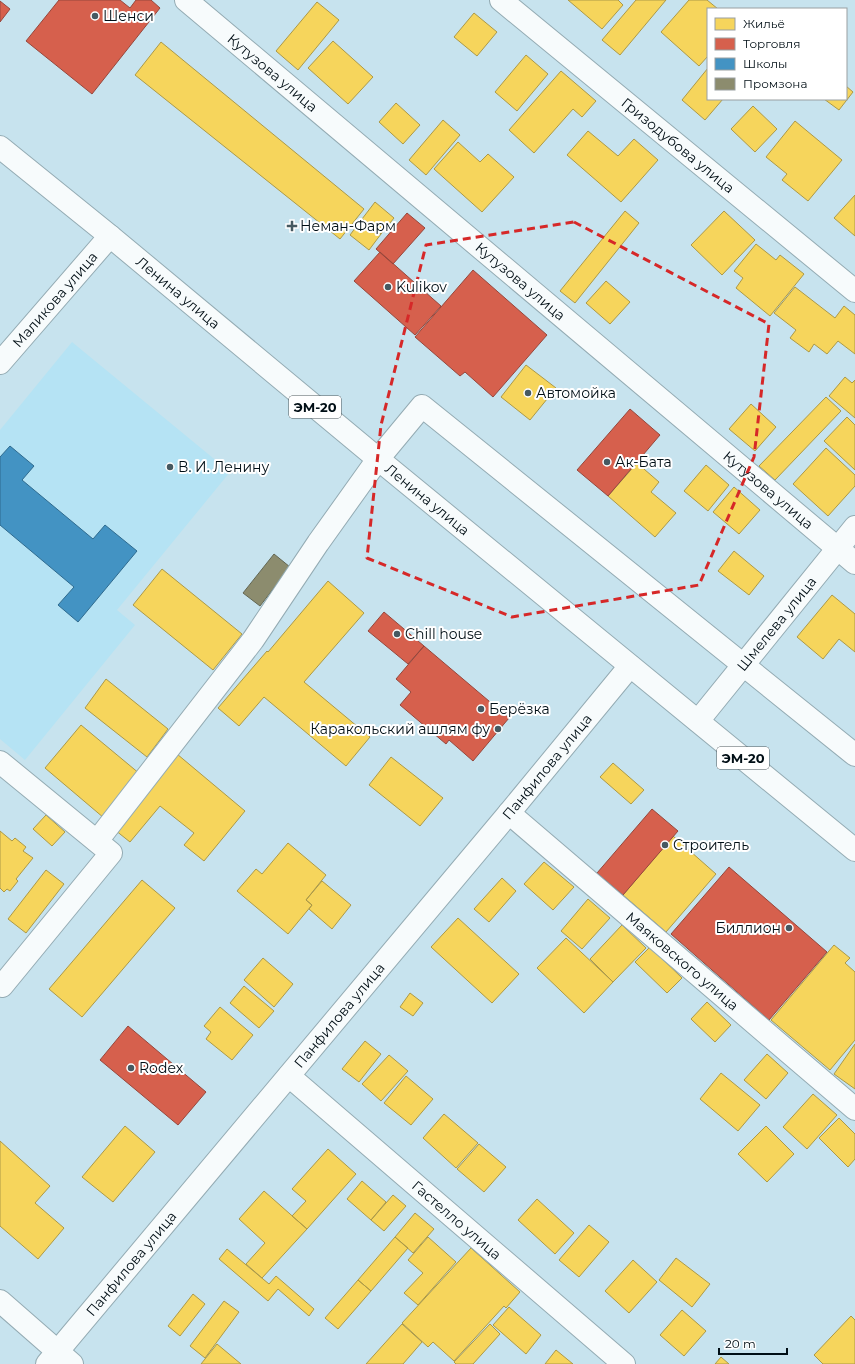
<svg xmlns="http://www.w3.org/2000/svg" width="855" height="1364" viewBox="0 0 855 1364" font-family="Montserrat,sans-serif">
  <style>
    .built { fill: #b5e3f4 }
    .homes { fill: #f6d55c; stroke: #ac9947 }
    .shops { fill: #d6604d; stroke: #96473c }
    .schools { fill: #4393c3; stroke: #2f6b8f }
    .industry { fill: #8c8c6e; stroke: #626653 }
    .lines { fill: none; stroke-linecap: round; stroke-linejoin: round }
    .minor-casing { stroke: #94abb3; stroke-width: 24 }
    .major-casing { stroke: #94abb3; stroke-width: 24 }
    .minor { stroke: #f7fbfc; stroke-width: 22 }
    .major { stroke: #f7fbfc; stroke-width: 22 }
    .marked { fill: none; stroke: #d62828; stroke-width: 3; stroke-dasharray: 8 5; stroke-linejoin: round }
    .poi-dot { fill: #465961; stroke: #fff; stroke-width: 1.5 }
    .labels { text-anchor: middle; stroke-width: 4; stroke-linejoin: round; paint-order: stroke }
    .shield { fill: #fff; stroke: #4c565b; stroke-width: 1 }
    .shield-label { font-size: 13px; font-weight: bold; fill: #000e15 }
    .poi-label { font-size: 14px; fill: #000e15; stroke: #fff; text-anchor: start }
    .street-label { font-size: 14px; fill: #000e15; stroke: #fff }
  </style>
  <rect width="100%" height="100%" fill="#c7e3ee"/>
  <path class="built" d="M72 342 230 472 117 610 135 625 25 760 0 739V430Z"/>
  <path class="homes" d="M568 0H618L623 5 602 29Z
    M636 0H666L620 55 602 40Z
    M689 0H707L718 9H708V56L699 66 661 32Z
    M317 2 339 20 298 70 276 51Z
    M474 13 497 32 477 56 454 37Z
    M333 41 373 77 348 104 308 68Z
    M161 42 364 209 340 239 135 75Z
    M526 55 548 74 517 111 495 92Z
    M708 68V99H723L705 120 682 100Z
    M561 71 596 101 582 117 573 109 534 153 509 130Z
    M846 86 853 92 839 110 824 99H846Z
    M396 103 420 125 403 144 379 122Z
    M753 106 777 129 755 152 731 129Z
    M443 120 460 135 426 175 409 160Z
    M795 121 842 160 808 201 782 180 787 174 766 157Z
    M588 131 618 156 634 139 658 160 621 202 567 155Z
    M458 142 480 162 488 154 514 177 482 212 434 169Z
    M855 195V236L834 218Z
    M375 202 394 218 381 234 362 219Z
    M625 211 639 223 575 303 560 291Z
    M724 211 755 240 722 275 691 245Z
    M362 219 381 234 369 250 350 235Z
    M756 244 776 260 780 255 804 274 770 316 736 288 743 278 734 271Z
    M606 281 630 302 610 324 586 303Z
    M795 287 835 318 844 306 855 315V354L838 341 827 354 814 344 809 352 790 338 796 330 774 313Z
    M526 365 556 388 530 420 501 397Z
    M845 377 852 383 855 380V418L829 396Z
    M826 397 841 411 775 480 759 466Z
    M751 404 776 427 755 451 729 429Z
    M847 417 855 425V470L824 441Z
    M826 448 855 475V486L828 516 793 484Z
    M637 463 659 482 651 492 676 513 655 537 608 496Z
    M706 465 729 485 708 511 684 491Z
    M734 487 760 510 739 534 713 512Z
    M734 551 764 576 749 595 718 571Z
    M162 569 242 634 213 670 133 605Z
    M328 581 364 613 304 682 370 737 346 766 264 697 239 726 218 708 267 651 268 652Z
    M832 595 855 614V652L839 639 823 659 797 637Z
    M106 679 168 729 147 757 85 708Z
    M81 725 140 774 104 818 45 768Z
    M177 754 245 811 204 861 184 845 194 833 160 806 130 842 115 830Z
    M391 757 443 798 420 826 369 785Z
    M613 763 644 790 631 804 600 777Z
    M46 815 65 832 52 846 33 829Z
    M0 831 12 841 15 838 26 847 23 851 33 858 16 879 18 881 10 891 7 889 4 892 0 888Z
    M673 836 716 874 666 932 623 895Z
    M288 843 326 875 306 900 312 905 288 934 237 891 256 869 262 874Z
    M544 862 574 887 553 910 524 884Z
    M46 870 64 884 26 933 8 919Z
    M502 878 516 891 489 922 474 909Z
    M142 880 175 908 82 1017 49 989Z
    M322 881 351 905 332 929 309 909 312 905 306 900Z
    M588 899 610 918 582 949 561 931Z
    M458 918 519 974 492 1003 431 947Z
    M622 925 646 948 613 982 590 959Z
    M566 938 613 982 584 1013 537 968Z
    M834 945 850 958 845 963 855 972V1040L830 1070 771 1020Z
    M650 947 682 978 667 993 635 962Z
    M263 958 293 984 274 1007 244 980Z
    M244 986 274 1011 259 1028 230 1003Z
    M410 993 423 1003 413 1016 400 1007Z
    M707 1002 731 1025 715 1042 691 1019Z
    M220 1007 253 1035 232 1060 206 1039 211 1032 204 1026Z
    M365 1041 381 1054 359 1082 342 1069Z
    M855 1044V1089L834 1074Z
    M767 1054 788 1073 766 1099 744 1080Z
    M389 1055 408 1071 381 1101 362 1084Z
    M721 1073 760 1105 738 1131 700 1099Z
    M406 1076 433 1099 411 1125 384 1103Z
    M813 1094 837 1115 807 1149 783 1127Z
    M444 1114 478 1143 456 1168 423 1138Z
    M839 1118 855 1134V1159L848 1167 819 1138Z
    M125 1126 155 1152 113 1202 82 1177Z
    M766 1126 794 1154 767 1182 738 1154Z
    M0 1141 50 1186 35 1203 64 1228 38 1259 0 1226Z
    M479 1144 506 1167 484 1192 457 1169Z
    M328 1149 356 1174 307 1229 292 1216 306 1201 292 1189Z
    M362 1181 386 1202 371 1220 347 1199Z
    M264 1191 307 1229 262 1278 246 1264 265 1243 239 1219Z
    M393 1195 406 1206 384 1231 371 1220Z
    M537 1199 574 1233 555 1254 518 1220Z
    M415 1213 434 1229 413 1253 395 1237Z
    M589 1225 609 1242 579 1277 559 1260Z
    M395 1237 408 1248 371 1291 358 1280Z
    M428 1237 456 1262 418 1305 404 1293 423 1273 408 1260Z
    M471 1248 520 1292 506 1308 504 1306 454 1361 433 1342 428 1347 402 1323Z
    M227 1249 269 1284 276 1276 314 1309 309 1316 278 1289 268 1301 219 1259Z
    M676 1258 710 1284 692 1307 659 1280Z
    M633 1260 657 1282 629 1313 605 1291Z
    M358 1280 371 1291 338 1329 325 1318Z
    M193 1294 205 1304 180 1336 168 1326Z
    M224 1301 239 1312 205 1358 190 1346Z
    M509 1307 541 1335 526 1354 493 1325Z
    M682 1310 706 1331 684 1356 660 1335Z
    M851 1316 855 1320V1364H823L814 1355Z
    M402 1324 422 1342 403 1364H366Z
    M490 1324 500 1334 473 1364H456L454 1362Z
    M217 1344 241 1364H201Z
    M556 1350 573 1364H545Z
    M721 1357 729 1364H715Z"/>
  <path class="shops" d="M59 0H120L130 8 136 0H151L160 8 92 94 26 41Z
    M0 1 10 9 0 22Z
    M407 213 425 228 393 264 376 249Z
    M380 252 441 306 415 335 354 281Z
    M473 270 547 335 493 397 465 372 460 376 415 337Z
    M630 409 660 435 608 496 577 470Z
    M384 612 424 646 408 664 368 631Z
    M424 646 509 718 473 761 449 740 446 744 400 705 411 692 396 679Z
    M652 809 678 831 623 895 597 873Z
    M729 867 827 952 769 1020 671 934Z
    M128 1026 206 1092 178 1125 100 1060Z"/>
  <path class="schools" d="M10 446 34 466 22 480 93 539 105 525 137 551 78 622 58 605 74 587 0 525V457Z"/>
  <path class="industry" d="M274 554 290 567 260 606 243 593Z"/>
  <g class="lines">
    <defs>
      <g id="minor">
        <path id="s1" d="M186 0 855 563"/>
        <path id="s2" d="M501 0 855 291"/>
        <path id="s3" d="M0 363 110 236"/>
        <path id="s4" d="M698 721 855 527"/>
        <path d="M0 762 111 853 2 986"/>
        <path id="s5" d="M509 813 855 1109"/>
        <path d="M97 841 253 640 318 543 378 459 422 406 855 755"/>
        <path id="s6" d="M289 1076 624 1364"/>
        <path d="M0 1301 72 1364"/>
        <path id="s7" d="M47 1364 509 813 630 666"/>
      </g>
      <g id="major">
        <path id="s8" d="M0 147 110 236 378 459 855 850"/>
      </g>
    </defs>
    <use href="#minor" class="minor-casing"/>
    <use href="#major" class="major-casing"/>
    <use href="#minor" class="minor"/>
    <use href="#major" class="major"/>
  </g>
  <path class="marked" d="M574 222 769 324 754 457 699 585 512 617 367 558 381 425 426 245Z"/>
  <g class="poi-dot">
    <circle cx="95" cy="16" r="4"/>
    <path d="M290 220h4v4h4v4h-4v4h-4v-4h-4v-4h4z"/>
    <circle cx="388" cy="287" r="4"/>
    <circle cx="528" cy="393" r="4"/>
    <circle cx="607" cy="462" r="4"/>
    <circle cx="170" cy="467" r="4"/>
    <circle cx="397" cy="634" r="4"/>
    <circle cx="481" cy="709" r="4"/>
    <circle cx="498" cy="729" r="4"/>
    <circle cx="665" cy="845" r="4"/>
    <circle cx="789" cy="928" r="4"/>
    <circle cx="131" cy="1068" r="4"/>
  </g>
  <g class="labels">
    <g class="shield">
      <rect x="289" y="396" width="52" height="22" rx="3"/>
      <rect x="717" y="747" width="52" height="22" rx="3"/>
    </g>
    <g class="shield-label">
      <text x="315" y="412">ЭМ-20</text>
      <text x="743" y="763">ЭМ-20</text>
    </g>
    <g class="poi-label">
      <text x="103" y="21">Шенси</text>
      <text x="300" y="231">Неман-Фарм</text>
      <text x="396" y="292">Kulikov</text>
      <text x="536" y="398">Автомойка</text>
      <text x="615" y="467">Ак-Бата</text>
      <text x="178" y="472">В. И. Ленину</text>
      <text x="405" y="639">Chill house</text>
      <text x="489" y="714">Берёзка</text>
      <text x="490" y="734" text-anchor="end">Каракольский ашлям фу</text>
      <text x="673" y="850">Строитель</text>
      <text x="781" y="933" text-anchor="end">Биллион</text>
      <text x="139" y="1073">Rodex</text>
    </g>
    <g class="street-label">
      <text dy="5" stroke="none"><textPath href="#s1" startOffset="113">Кутузова улица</textPath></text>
      <text dy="5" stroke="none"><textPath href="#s2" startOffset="229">Гризодубова улица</textPath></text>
      <text dy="5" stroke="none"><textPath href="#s1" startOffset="437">Кутузова улица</textPath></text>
      <text dy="5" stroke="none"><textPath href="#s8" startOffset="230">Ленина улица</textPath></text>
      <text dy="5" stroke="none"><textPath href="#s3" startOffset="84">Маликова улица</textPath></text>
      <text dy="5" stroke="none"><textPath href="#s1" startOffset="761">Кутузова улица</textPath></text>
      <text dy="5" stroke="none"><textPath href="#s8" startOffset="554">Ленина улица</textPath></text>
      <text dy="5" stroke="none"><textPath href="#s4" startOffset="125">Шмелева улица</textPath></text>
      <text dy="5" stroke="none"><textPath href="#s7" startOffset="779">Панфилова улица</textPath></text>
      <text dy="5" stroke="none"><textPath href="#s5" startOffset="228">Маяковского улица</textPath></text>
      <text dy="5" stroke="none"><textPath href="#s7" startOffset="455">Панфилова улица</textPath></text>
      <text dy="5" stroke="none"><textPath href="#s6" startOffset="221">Гастелло улица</textPath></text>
      <text dy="5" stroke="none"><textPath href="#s7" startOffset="131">Панфилова улица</textPath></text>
    </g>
  </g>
  <rect x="707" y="8" width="140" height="92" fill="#ffffff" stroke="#999fa1"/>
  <rect x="715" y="18" width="20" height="12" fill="#f6d55c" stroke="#999fa1"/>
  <text x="743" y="28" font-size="12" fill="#000e15">Жильё</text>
  <rect x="715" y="38" width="20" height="12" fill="#d6604d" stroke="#999fa1"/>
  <text x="743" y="48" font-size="12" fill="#000e15">Торговля</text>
  <rect x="715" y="58" width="20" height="12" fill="#4393c3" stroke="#999fa1"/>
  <text x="743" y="68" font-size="12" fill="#000e15">Школы</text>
  <rect x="715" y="78" width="20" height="12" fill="#8c8c6e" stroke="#999fa1"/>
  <text x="743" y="88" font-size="12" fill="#000e15">Промзона</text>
  <path d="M719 1348v6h68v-6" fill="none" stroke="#000e15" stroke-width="2"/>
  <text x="725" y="1348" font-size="12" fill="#000e15" stroke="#ffffff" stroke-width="3" paint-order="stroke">20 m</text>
</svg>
